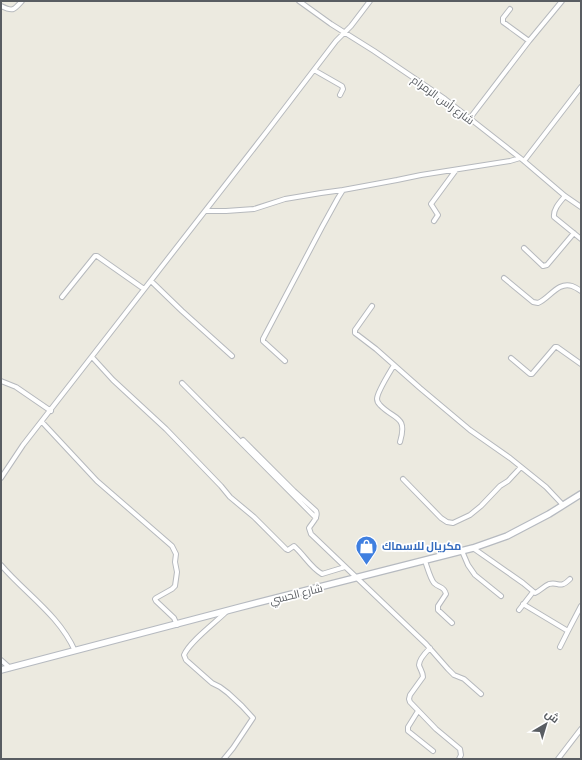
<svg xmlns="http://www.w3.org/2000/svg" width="582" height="760" viewBox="0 0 582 760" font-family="'Source Sans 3',Cairo,sans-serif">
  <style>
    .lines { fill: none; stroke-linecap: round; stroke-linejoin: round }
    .street-casing { stroke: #b6b9bd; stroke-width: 6 }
    .secondary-casing { stroke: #b6bac0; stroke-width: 8 }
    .street { stroke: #fff; stroke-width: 4 }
    .secondary { stroke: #fff; stroke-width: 5.5 }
    .labels { text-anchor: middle; stroke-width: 3.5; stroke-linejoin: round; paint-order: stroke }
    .street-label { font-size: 11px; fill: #595d62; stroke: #fff }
    .shop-label { font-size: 11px; font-weight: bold; fill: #366cbe; stroke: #fff; text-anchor: start }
  </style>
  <rect width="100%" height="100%" fill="#eceae0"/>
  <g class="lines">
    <defs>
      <path id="street" d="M299 1 331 24 374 51 445 99 524 161 565 196 581 207
        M1 6C13 12 14 10 22 1
        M510 9 503 18V22L529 41
        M314 70 342 86 343 89 340 95
        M470 118 529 41 562 1
        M524 161 581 87
        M565 196C560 202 553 209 554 217L581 239
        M206 211H226L254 209 285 199 321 193 343 190
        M434 221 438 215 431 204 456 170
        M524 248 543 266 547 265 574 233
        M504 278 533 302 538 303C549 299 558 281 572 286 575 287 578 289 581 291
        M151 281 182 311 232 356
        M62 297 95 256H97L144 289
        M372 306 355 330V333L376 349 420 388 470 430 510 458 546 487 563 505
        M92 357 113 380 166 429 221 486 230 497 254 517 286 549 288 550 294 546 295 547C304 555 311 568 322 574L345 567
        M511 358 530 374H532L555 347H557L581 364
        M285 361 263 341V339L322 227 338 198 343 190 397 180 421 175 510 161 520 158
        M394 365C390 372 377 392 377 399 377 402 378 403 380 405 394 420 408 415 400 442
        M1 381 16 387 51 411
        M182 383 316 518
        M42 422 97 481 172 546 176 554 175 562 177 572 175 586 172 589 156 598 155 599 156 601 174 618 177 625
        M243 440 294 491 316 511C319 517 312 523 309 528L311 534 426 644 448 669 454 675 464 679 481 694
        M1 478 23 445 268 130 336 41 351 26 370 1
        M403 479 441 518 447 522 453 523 470 515 481 506 500 486 508 481 521 467
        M473 548 523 583 535 593C540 591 544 586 549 584 559 581 559 590 570 579
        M462 551 468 565 475 575 501 596
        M425 561C427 566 430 578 434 583 439 588 444 586 446 594L438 606V610L452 623
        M1 565C26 594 59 615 75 651
        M523 604 568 631
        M519 610 533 592
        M560 647 568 631 581 606
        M430 648C426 652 419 659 419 665 420 669 423 672 423 677L410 695 409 699 410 702 436 729 460 749 461 755 459 759
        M1 660 10 668
        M418 711 408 727V731L433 751
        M224 759 233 748 253 718 242 706 228 693 220 687 212 683 186 660 184 655C189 642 216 622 226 612
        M558 759 581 729"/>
      <path id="secondary" d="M1 670 241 607 473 548 507 536 549 514 581 494"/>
    </defs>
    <use href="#street" class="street-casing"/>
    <use href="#secondary" class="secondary-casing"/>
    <use href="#street" class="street"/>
    <use href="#secondary" class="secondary"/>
  </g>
  <defs>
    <symbol id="shop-pin" viewBox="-11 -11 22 30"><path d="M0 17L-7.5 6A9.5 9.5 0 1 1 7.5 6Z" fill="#3f7fe0" stroke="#fff"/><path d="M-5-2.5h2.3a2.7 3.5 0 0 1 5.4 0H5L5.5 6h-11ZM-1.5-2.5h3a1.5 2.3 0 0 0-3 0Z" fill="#fff"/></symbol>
  </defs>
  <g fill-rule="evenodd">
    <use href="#shop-pin" x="354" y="534" width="25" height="34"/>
  </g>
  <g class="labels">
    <g class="street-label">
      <text transform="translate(443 100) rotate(36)" y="4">شارع رأس الرمرام</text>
      <text transform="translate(296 594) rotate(-14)" y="4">شارع الحسي</text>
    </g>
    <g class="shop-label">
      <text x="382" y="550">مكريال للاسماك</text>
    </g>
  </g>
  <rect width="582" height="760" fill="none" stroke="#595d62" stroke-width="4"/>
  <g transform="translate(546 724) rotate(38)" stroke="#ffffff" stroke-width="3" paint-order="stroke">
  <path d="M0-3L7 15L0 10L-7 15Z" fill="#595d62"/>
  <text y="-6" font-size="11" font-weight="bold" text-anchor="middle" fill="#595d62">ش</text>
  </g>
</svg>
